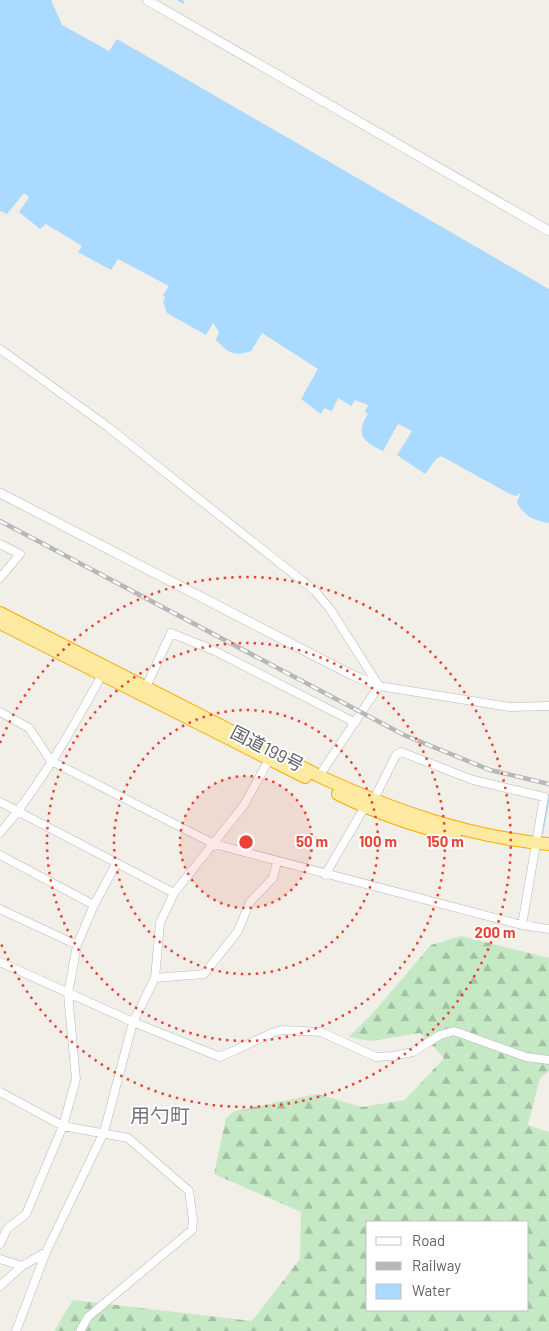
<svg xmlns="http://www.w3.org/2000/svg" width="549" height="1331" viewBox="0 0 549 1331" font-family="Barlow,'Noto Sans JP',sans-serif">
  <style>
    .forest { fill: url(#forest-firs); fill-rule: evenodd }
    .water { fill: #aadaff }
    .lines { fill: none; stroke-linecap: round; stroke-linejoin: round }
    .stream { stroke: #aadaff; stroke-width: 2.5 }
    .minor-casing { stroke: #b5b8bc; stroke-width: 9 }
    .tertiary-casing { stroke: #b5b8bc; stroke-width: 10 }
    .trunk-casing { stroke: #f9ab00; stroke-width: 14 }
    .minor { stroke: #fff; stroke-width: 8 }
    .tertiary { stroke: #fff; stroke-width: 9 }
    .trunk { stroke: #feeaa1; stroke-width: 12 }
    .rail-casing { stroke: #b6b7b8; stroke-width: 4.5 }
    .rail { stroke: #fff; stroke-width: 2.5; stroke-dasharray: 8; stroke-linecap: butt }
    .ring { fill: none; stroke: #ea4335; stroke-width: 2.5; stroke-dasharray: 2.5 5 }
    .labels { text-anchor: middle; stroke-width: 4; stroke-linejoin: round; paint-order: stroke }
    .street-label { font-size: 18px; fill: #5f6368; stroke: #fff }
    .quarter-label { font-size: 20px; fill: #70757a; stroke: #fff }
    .centre { fill: #ea4335; stroke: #fff; stroke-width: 2.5 }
    .ring-label { font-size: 15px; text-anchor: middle; font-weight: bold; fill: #ea4335; stroke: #fff; stroke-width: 4; stroke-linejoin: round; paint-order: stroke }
  </style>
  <defs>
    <pattern id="forest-firs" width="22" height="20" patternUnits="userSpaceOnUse" patternTransform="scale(1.25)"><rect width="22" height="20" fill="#c5e8c5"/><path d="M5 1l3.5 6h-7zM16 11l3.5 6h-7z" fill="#a3c0a4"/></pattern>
  </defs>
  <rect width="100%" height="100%" fill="#f1efe8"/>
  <path class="forest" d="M461 936 549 958V1071L540 1078 528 1125 549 1132V1331H54L73 1300 252 1321 300 1259 301 1212 214 1174 226 1118 234 1111 317 1094 362 1107 405 1100 444 1058 420 1033 371 1041 349 1037 372 1014 431 945ZM368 1222H528V1310H368Z"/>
  <path class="water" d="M0 0H51L62 25 109 51 117 39 549 289V523C535 521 523 516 517 502L521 492 516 496 510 494 441 456 436 459 425 474 397 455 412 431 398 424 383 451C363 442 355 434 368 414L365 412 368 405 355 400 351 406 338 398 332 411 324 408 321 414 301 399 318 369 262 333 251 351C234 357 228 353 216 340L219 332 213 323 206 335 167 313 163 302 165 297 163 295 169 286 118 259 111 270 78 252 82 246 46 224 40 229 19 212 29 197 24 193 7 214 0 211Z"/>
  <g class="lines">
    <path class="stream" d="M179 0 183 2
      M542 833 549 795"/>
    <defs>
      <path id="minor" d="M0 349 108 427 315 591 330 609 379 686
        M0 544 20 554 0 578
        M379 686 510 707 549 706
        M146 687 171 633 213 650 350 720 353 725
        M0 712 29 728 51 761 214 844 522 925 549 929
        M319 776 379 686
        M373 801 396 755 401 752 473 780 544 797 522 925
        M0 802 174 893
        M0 833C41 785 74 726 104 671
        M0 855 94 905
        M325 875 367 803
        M0 909 77 945
        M0 962 133 1022 220 1057 272 1033 282 1030 321 1032 376 1057 393 1056 413 1052 440 1035 454 1031 526 1057 549 1060
        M155 978 204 974 238 931 250 902 273 878 277 862
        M0 1092 63 1126 128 1138 189 1191 193 1220 192 1230 88 1317 80 1331
        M0 1244 7 1229 26 1214 63 1126 76 1079 68 994 77 945 94 905 116 864
        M0 1259 22 1266
        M0 1286 22 1266 46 1252
        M16 1331 46 1252 104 1132 133 1022 155 978 160 923 174 893 244 805 271 756"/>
      <path id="tertiary" d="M147 0 549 231
        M0 493 350 674 379 686"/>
      <path id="trunk" d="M0 613 319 776C392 810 468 837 549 844
        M0 623 305 777
        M338 794C376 813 415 826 455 836"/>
    </defs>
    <use href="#minor" class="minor-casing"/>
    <use href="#tertiary" class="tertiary-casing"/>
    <use href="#trunk" class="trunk-casing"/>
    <use href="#minor" class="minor"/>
    <use href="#tertiary" class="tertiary"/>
    <use href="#trunk" class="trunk"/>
    <defs>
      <path id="rail" d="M0 521 404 735 490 770 549 784"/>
    </defs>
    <use href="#rail" class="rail-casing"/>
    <use href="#rail" class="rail"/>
  </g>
  <circle cx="246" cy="842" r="66" fill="#ea4335" fill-opacity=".12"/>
  <g class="ring">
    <circle cx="246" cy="842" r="66"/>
    <circle cx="246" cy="842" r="132"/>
    <circle cx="246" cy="842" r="199"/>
    <path d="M0 743A265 265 0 1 1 0 941"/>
  </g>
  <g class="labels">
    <g class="street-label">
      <text transform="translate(267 749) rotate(27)" y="6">国道199号</text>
    </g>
    <g class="quarter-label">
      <text x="160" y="1123">用勺町</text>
    </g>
  </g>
  <circle cx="246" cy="842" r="8" class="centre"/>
  <g class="ring-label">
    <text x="312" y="847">50 m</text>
    <text x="378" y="847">100 m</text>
    <text x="445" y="847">150 m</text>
    <text x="495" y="938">200 m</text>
  </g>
  <rect x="366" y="1221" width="162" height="90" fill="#ffffff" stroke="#bfc1c3"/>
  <rect x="376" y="1237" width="25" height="8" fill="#ffffff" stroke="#bfc1c3"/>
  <text x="412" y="1246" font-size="15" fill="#5f6368">Road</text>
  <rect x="376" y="1262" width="25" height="8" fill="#b6b7b8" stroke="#bfc1c3"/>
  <text x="412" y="1271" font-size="15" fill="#5f6368">Railway</text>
  <rect x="376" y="1284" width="25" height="15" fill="#aadaff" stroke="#bfc1c3"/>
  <text x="412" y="1296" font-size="15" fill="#5f6368">Water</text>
</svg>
